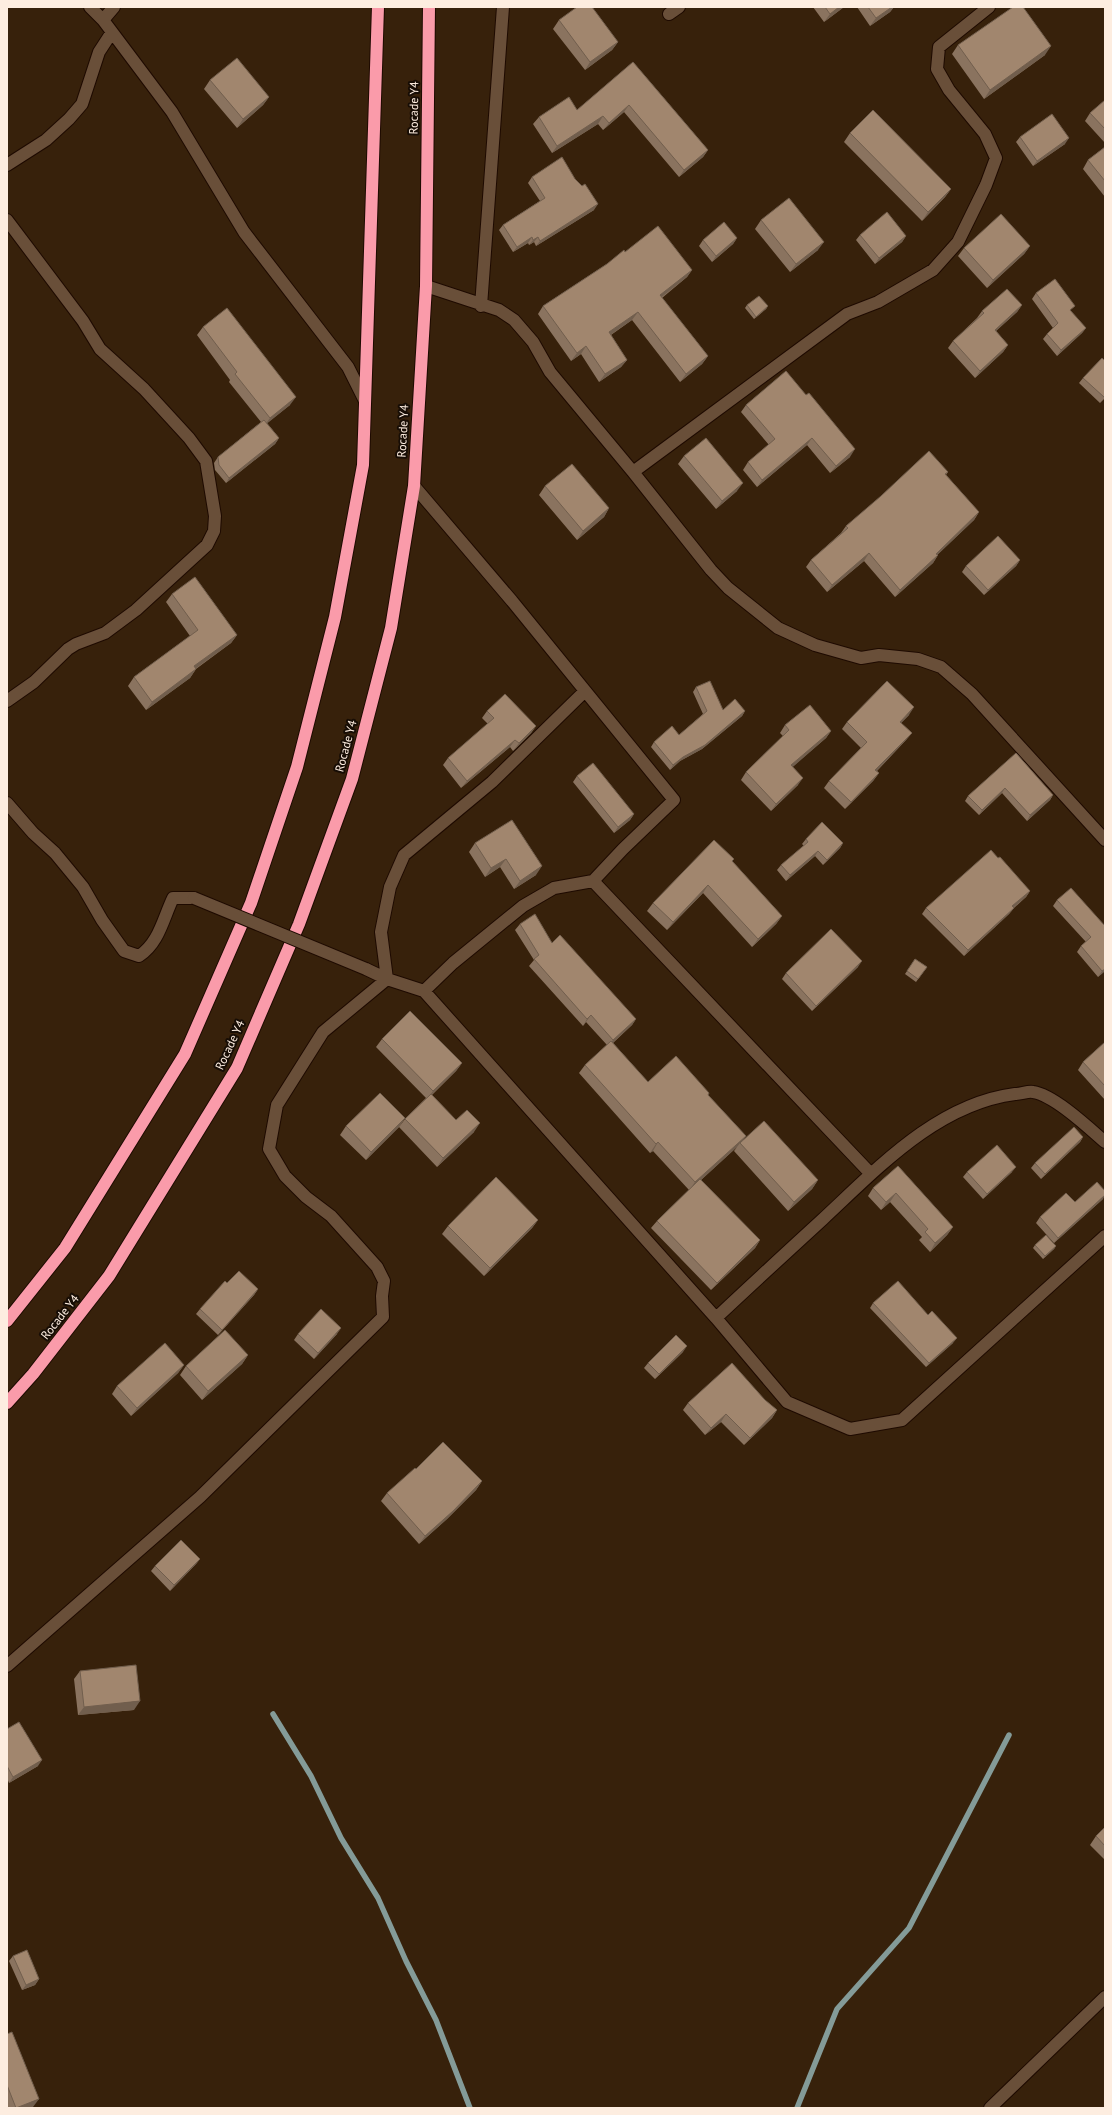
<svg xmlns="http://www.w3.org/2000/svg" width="1112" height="2115" viewBox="0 0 1112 2115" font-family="'PT Sans',sans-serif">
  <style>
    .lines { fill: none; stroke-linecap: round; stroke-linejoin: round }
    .stream { stroke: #849b98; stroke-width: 5.5 }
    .street-casing { stroke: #1e0a00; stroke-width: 14 }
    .highway-casing { stroke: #1e0a00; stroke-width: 14 }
    .street { stroke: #694f39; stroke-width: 12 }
    .highway { stroke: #fa9baa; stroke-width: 12 }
    .street-bridge-casing { stroke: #1e0a00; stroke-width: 14; stroke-linecap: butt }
    .street-bridge { stroke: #694f39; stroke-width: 12 }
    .wall { fill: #8a735f }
    .shaded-wall { fill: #715e4d }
    .building { fill: #a1866e; stroke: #715e4d }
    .labels { text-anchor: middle; stroke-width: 4; stroke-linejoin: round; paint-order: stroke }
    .street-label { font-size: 12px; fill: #fdede0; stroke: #170d05 }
  </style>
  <rect width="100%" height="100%" fill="#37210b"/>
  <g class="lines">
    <path class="stream" d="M273 1714 311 1776 341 1838 378 1898 406 1961 436 2020 470 2108
      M797 2108 837 2009 909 1928 1009 1735"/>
    <defs>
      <path id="street" d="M90 7 103 20 172 112 244 232 348 367 365 401
        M669 14 679 7
        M103 20 114 7
        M7 165 46 140 69 119 82 104 99 52 112 32
        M7 220 83 321 100 349 144 389 189 438 206 461 215 516 214 531 207 545 136 610 105 633 76 644 68 649 34 682 7 701
        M426 286 499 310 514 320 533 342 550 372 633 472 711 570 728 588 778 628 815 645 861 658 879 655 918 659 941 667 972 694 1105 840
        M481 306 503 7
        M633 472 847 314 878 302 933 270 958 242 986 185 996 158 985 134 949 90 937 69 939 47 989 7
        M7 803 33 833 55 853 83 887 102 920 124 951 139 956C159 943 163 919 173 898H194
        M593 881 871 1174
        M366 969 387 979 424 991 453 963 523 906 554 888 593 881 623 849 674 800 512 601 414 486
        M424 991 716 1318C751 1285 787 1252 823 1219 878 1168 937 1104 1015 1094 1021 1094 1028 1091 1033 1092 1054 1095 1089 1128 1105 1142
        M716 1318 787 1402 850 1429 902 1420 1105 1236
        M7 1666 200 1497 383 1317 382 1296 384 1281 377 1267 331 1216 306 1197 285 1176 269 1149 277 1105 323 1032 387 979 381 932 390 887 404 855 492 782 584 692
        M990 2108 1105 1997"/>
      <path id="highway" d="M7 1321 65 1248 185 1054 251 903 297 767 335 617 363 465 378 7
        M7 1403 33 1374 109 1276 237 1068 299 924 352 779 391 628 414 486 426 286 429 7"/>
    </defs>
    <use href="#street" class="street-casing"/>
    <use href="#highway" class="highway-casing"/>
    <use href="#street" class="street"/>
    <use href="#highway" class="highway"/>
    <defs>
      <path id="street-bridge" d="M194 898 366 969"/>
    </defs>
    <use href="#street-bridge" class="street-bridge-casing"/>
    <use href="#street-bridge" class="street-bridge"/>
  </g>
  <path class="wall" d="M813 7H844L824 22Z
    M857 7H894L890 12 870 26Z
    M559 20 618 42 612 50 585 70 553 29Z
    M958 45 1045 55 984 99 952 54Z
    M633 62 708 150 703 157 679 177 624 112 603 130 598 124 552 153 533 124 539 117 577 110Z
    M210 80 269 97 263 105 237 128 204 89Z
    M1105 100V143L1085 121 1090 113Z
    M850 133 951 189 945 197 922 221 844 142Z
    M1020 137 1065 144 1033 166 1016 142Z
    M1105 147V197L1083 169 1088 160Z
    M532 177 594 210 536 246 534 242 529 245 528 243 513 252 499 230 503 225 540 201 528 183Z
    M761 220 818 250 790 272 755 229Z
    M860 235 906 236 902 242 875 264 856 240Z
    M737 238 733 244 712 262 699 246 703 240Z
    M1030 246 1024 254 987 288 958 256 964 248Z
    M625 252 692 270 687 277 662 298 708 356 702 364 680 382 632 320 611 335 627 360 621 367 599 382 581 354 571 361 538 314 543 306Z
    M1036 293 1071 312 1086 328 1082 333 1057 356 1043 339 1047 334 1053 328 1032 299Z
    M747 305 768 306 766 309 754 319 745 308Z
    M1022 305 1017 312 996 331 1008 345 1003 352 975 378 948 348 953 341 977 318 982 311Z
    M203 327 290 405 267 423 279 438 275 444 226 483 215 470 214 463 218 457 261 422 229 382 230 380 197 335Z
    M1105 361V398L1100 403 1079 383 1083 378Z
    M786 371 850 457 830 473 807 445 757 487 743 470 748 462 769 445 741 412 746 405Z
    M684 456 737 491 716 509 678 464Z
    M948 472 946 475 979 512 974 520 937 555H938L933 563 895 597 864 561 827 592 806 567 811 560 841 533 846 526Z
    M545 486 609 508 604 517 577 540 539 495Z
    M1020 560 1016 566 984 595 962 572 966 566Z
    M172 594 237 635 231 643 196 669 190 678 146 710 128 686 134 677 190 636 166 602Z
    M696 687 723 710 745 711 742 716 702 749 680 761 670 770 651 747 654 742 679 735 703 714 693 692Z
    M487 711 536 726 531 733 513 751 510 747 461 788 443 765 448 758 488 724 482 718Z
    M909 715 901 723 912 733 906 740 877 771 879 773 873 781 845 809 824 788 829 781 861 748 842 729 847 722Z
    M785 725 831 731 826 738 792 767 798 785 771 811 741 780 746 772 783 736 780 733Z
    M1016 753 1053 795 1050 800 1027 821 1002 793 979 815 965 801 968 796Z
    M577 776 634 814 630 820 614 833 573 782Z
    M806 839 843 843 840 848 823 865 815 856 786 881 777 870 781 865 804 846 802 844Z
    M475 843 536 875 514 889 500 867 485 877 469 852Z
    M998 858 1030 891 1026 897 1014 908 1009 914 964 956 922 914 926 908Z
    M734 859 732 861 782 916 776 924 752 947 703 893 667 930 647 911 653 903Z
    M1057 900 1105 925V971L1098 977 1077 952 1081 946 1086 942 1053 906Z
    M520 924 552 943 636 1019 632 1025 613 1043 648 1082 708 1095 746 1136 743 1140 818 1180 812 1189 788 1211 734 1151 737 1147 701 1180 760 1240 755 1248 711 1290 651 1228 657 1221 689 1190 653 1151 650 1153 579 1073 585 1065 607 1045 586 1022 583 1026 529 966 534 960 515 930Z
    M915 959 927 967 916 982 905 974Z
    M858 967 812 1011 782 979 786 973Z
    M382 1039 462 1063 456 1071 432 1095 456 1120 474 1132 437 1167 399 1127 405 1119 426 1098 376 1047Z
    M1105 1042V1100L1078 1070 1083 1062Z
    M405 1118 399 1127 366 1160 340 1135 346 1126Z
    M1083 1137 1080 1142 1041 1179 1031 1168 1035 1163Z
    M898 1166 953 1227 947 1235 930 1252 919 1240 922 1237 890 1202 881 1210 868 1196 873 1188Z
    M967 1172H1012L983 1199 963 1177Z
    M1103 1199 1054 1243 1036 1223 1040 1217 1075 1202Z
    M538 1220 532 1228 484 1276 442 1234 448 1226Z
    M1035 1245 1056 1246 1054 1249 1043 1259 1033 1248Z
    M227 1283 258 1289 254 1295 218 1335 196 1314 200 1309Z
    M873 1303 928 1315 953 1343 926 1367 870 1308Z
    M298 1334H337L314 1359 294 1340Z
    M683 1352 655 1379 644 1368 648 1363Z
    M248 1355 242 1364 202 1400 180 1375 186 1366Z
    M184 1365 178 1373 131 1416 112 1394 117 1386Z
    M765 1400 777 1410 772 1418 744 1445 721 1422 705 1435 683 1410 688 1403Z
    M416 1469 482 1481 476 1490 447 1519 419 1544 381 1501 387 1493Z
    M200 1559 196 1564 170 1591 151 1571 155 1566Z
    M80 1671 134 1710 78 1715 74 1679Z
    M7 1729 38 1766 9 1783 7 1778Z
    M1105 1827V1860L1090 1845 1096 1836Z
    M13 1956 39 1979 35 1985 22 1990 9 1961Z
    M7 2034 33 2107 32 2108H7Z"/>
  <path class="shaded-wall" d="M839 7H844L824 22 830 14Z
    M892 7H894L890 12 870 26 876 18Z
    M618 42 612 50 585 70 590 62Z
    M1051 46 1045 55 984 99 990 90Z
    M269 97 263 105 237 128 243 119Z
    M629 105 624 112 603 130 609 123Z
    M603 116 598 124 552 153 557 146Z
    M1069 138 1065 144 1033 166 1037 161Z
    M708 150 703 157 679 177 684 170Z
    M951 189 945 197 922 221 928 212Z
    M598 204 594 210 536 246 540 241Z
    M906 236 902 242 875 264 879 258Z
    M532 237 528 243 513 252 517 247Z
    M538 237 534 242 529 245 533 240Z
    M737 238 733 244 712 262 716 256Z
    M824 242 818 250 790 272 796 264Z
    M1030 246 1024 254 987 288 993 280Z
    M692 270 687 277 654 303 660 295Z
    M1022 305 1017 312 989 337 995 330Z
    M768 306 766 309 754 319 756 317Z
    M638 312 632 320 603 340 609 332Z
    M1086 328 1082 333 1057 356 1061 350Z
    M1008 345 1003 352 975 378 980 371Z
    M586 346 581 354 571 361 577 353Z
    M708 356 702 364 680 382 686 374Z
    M627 360 621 367 599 382 605 374Z
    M296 397 290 405 264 426 270 418Z
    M279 438 275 444 226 483 229 478Z
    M812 438 807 445 757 487 762 480Z
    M855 449 850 457 830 473 836 466Z
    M743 483 737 491 716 509 722 501Z
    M609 508 604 517 577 540 583 531Z
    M979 512 974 520 931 561 936 554Z
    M869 553 864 561 827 592 832 585Z
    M938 555 933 563 895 597 900 590Z
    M1020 560 1016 566 984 595 988 590Z
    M237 635 231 643 188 674 194 666Z
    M196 669 190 678 146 710 152 702Z
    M914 707 909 715 895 729 900 722Z
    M745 711 742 716 702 749 680 761 670 770 673 765 683 757Z
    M536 726 531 733 513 751 519 743Z
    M831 731 826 738 786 773 791 765Z
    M912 733 906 740 870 778 875 770Z
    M515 740 510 747 461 788 467 781Z
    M879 773 873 781 845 809 851 802Z
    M803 778 798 785 771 811 776 804Z
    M1005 788 1002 793 979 815 982 810Z
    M1053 795 1050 800 1027 821 1030 815Z
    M634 814 630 820 614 833 618 827Z
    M843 843 840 848 823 865 827 860Z
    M818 851 815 856 786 881 790 875Z
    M506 859 500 867 485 877 491 868Z
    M542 866 536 875 514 889 520 881Z
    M708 885 703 893 667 930 673 922Z
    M1030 891 1026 897 1008 912 1012 906Z
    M1014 908 1009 914 964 956 968 950Z
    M782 916 776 924 752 947 758 939Z
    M862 961 858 967 812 1011 816 1006Z
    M1105 969V971L1098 977 1102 971Z
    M591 1015 586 1022 583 1026 587 1019Z
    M636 1019 632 1025 608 1047 613 1040Z
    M462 1063 456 1071 427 1099 433 1091Z
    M405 1118 399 1127 366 1160 371 1152Z
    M480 1123 474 1132 437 1167 443 1158Z
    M746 1136 740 1144V1143L737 1147 689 1191 695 1182Z
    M1083 1137 1080 1142 1041 1179 1045 1174Z
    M658 1142 653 1151 650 1153 656 1144Z
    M1016 1167 1012 1172 983 1199 987 1194Z
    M818 1180 812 1189 788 1211 794 1202Z
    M896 1193 890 1202 881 1210 886 1202Z
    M1105 1195 1103 1199 1054 1243 1058 1238Z
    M538 1220 532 1228 484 1276 490 1268Z
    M953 1227 947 1235 930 1252 935 1243Z
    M760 1240 755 1248 711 1290 717 1283Z
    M1056 1246 1054 1249 1043 1259 1045 1256Z
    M258 1289 254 1295 218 1335 222 1330Z
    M341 1328 337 1334 314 1359 318 1353Z
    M957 1338 953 1343 926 1367 929 1363Z
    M687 1346 683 1352 655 1379 659 1374Z
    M248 1355 242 1364 202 1400 208 1391Z
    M184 1365 178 1373 131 1416 137 1408Z
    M777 1410 772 1418 744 1445 750 1438Z
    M726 1414 721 1422 705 1435 711 1428Z
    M482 1481 476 1490 447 1519 419 1544 425 1536Z
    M200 1559 196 1564 170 1591 174 1585Z
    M140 1701 134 1710 78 1715 84 1707Z
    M42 1760 38 1766 9 1783 13 1777Z
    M39 1979 35 1985 22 1990 26 1985Z
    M39 2099 33 2107 32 2108H16Z"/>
  <path class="building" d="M577 7H592L618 42 590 62 559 20Z
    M825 7H839L830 14Z
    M868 7H892L876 18Z
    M1013 7H1023L1051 46 990 90 958 45Z
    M237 58 269 97 243 119 210 80Z
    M633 62 708 150 684 170 629 105 609 123 603 116 557 146 539 117 569 97 577 110Z
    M1105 100V129L1090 113Z
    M873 110 951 189 928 212 850 133Z
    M1052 114 1069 138 1037 161 1020 137Z
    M1105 147V181L1088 160Z
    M562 157 575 179 582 186 585 184 598 204 540 241 538 237 533 240 532 237 517 247 503 225 545 198 532 177Z
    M789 198 824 242 796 264 761 220Z
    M887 212 906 236 879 258 860 235Z
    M1001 214 1030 246 993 280 964 248Z
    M724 222 737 238 716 256 703 240Z
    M658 226 692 270 660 295 708 356 686 374 638 312 609 332 627 360 605 374 586 346 577 353 543 306 607 264 624 250 625 252Z
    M1055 279 1075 306 1070 310 1086 328 1061 350 1047 334 1058 323 1036 293Z
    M1007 289 1022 305 995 330 1008 345 980 371 953 341 984 313 982 311Z
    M759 296 768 306 756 317 747 305Z
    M227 308 296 397 270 418 235 374 237 372 203 327Z
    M1102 358 1105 361V396L1104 397 1083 378Z
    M786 371 806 395 809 393 855 449 836 466 812 438 762 480 748 462 775 439 746 405Z
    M264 420 279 438 229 478 219 465 218 457Z
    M706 438 743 483 722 501 684 456Z
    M929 451 948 472 945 474 979 512 936 554 938 555 900 590 869 553 832 585 811 560 848 528 846 526 881 496Z
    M572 464 609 508 583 531 545 486Z
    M998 536 1020 560 988 590 966 566Z
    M195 577 237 635 194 666 196 669 152 702 134 677 198 630 172 594Z
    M710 681 723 710 735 699 745 711 705 745 683 757 673 765 654 742 672 726 679 735 707 711 696 687Z
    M887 681 914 707 900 722 912 733 875 770 879 773 851 802 829 781 867 742 847 722Z
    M505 694 536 726 519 743 515 740 467 781 448 758 494 718 487 711Z
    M810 705 831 731 791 765 803 778 776 804 746 772 789 730 785 725Z
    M1016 753 1053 795 1030 815 1005 788 982 810 968 796Z
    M593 763 634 814 618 827 577 776Z
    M512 820 542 866 520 881 506 859 491 868 475 843Z
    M822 822 843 843 827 860 818 851 790 875 781 865 808 842 806 839Z
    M714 840 734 859 732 861 782 916 758 939 708 885 673 922 653 903Z
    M991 850 998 858 1000 857 1030 891 1012 906 1014 908 968 950 926 908Z
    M1071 888 1105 926V925V969L1102 971 1081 946 1091 937 1057 900Z
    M535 914 552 943 560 935 636 1019 613 1040 591 1015 587 1019 534 959 539 955 520 924Z
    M831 929 862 961 816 1006 786 973Z
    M915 959 927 967 918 979 907 971Z
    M410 1011 462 1063 433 1091 382 1039Z
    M611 1041 648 1082 676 1056 709 1093 708 1095 746 1136 695 1182 658 1142 656 1144 585 1065Z
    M1105 1042V1086L1083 1062Z
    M380 1093 405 1118 371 1152 346 1126Z
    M431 1094 456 1120 467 1110 480 1123 443 1158 405 1119Z
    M764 1121 818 1180 794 1202 740 1143Z
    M1074 1127 1083 1137 1045 1174 1035 1163Z
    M997 1145 1016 1167 987 1194 967 1172Z
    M898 1166 953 1227 935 1243 925 1232 928 1229 896 1193 886 1202 873 1188Z
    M496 1177 538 1220 490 1268 448 1226Z
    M700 1179 760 1240 717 1283 657 1221Z
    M1097 1182 1105 1191V1195L1058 1238 1040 1217 1066 1193 1075 1202Z
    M1046 1235 1056 1246 1045 1256 1035 1245Z
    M239 1271 258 1289 222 1330 200 1309 225 1281 227 1283Z
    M898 1281 928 1315 932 1311 957 1338 929 1363 873 1303Z
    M321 1309 341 1328 318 1353 298 1334Z
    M225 1330 248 1355 208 1391 186 1366Z
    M676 1335 687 1346 659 1374 648 1363Z
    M165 1343 184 1365 137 1408 117 1386Z
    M732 1363 765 1400 777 1410 750 1438 726 1414 711 1428 688 1403Z
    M443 1442 482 1481 453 1511 425 1536 387 1493 415 1468 416 1469Z
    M181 1540 200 1559 174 1585 155 1566Z
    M136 1665 140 1701 84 1707 80 1671Z
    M19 1722 42 1760 13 1777 7 1766V1729Z
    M1105 1827V1846L1096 1836Z
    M27 1950 39 1979 26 1985 13 1956Z
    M12 2032 39 2099 16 2108 7 2085V2034Z"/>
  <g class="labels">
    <g class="street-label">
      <text transform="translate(414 108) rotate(-89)" y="4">Rocade Y4</text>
      <text transform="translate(403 431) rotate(-87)" y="4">Rocade Y4</text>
      <text transform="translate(346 746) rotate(-75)" y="4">Rocade Y4</text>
      <text transform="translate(230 1045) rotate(-65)" y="4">Rocade Y4</text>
      <text transform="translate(60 1317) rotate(-52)" y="4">Rocade Y4</text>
    </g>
  </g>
  <rect width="1112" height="2115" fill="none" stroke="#fdede0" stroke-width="16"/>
</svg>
